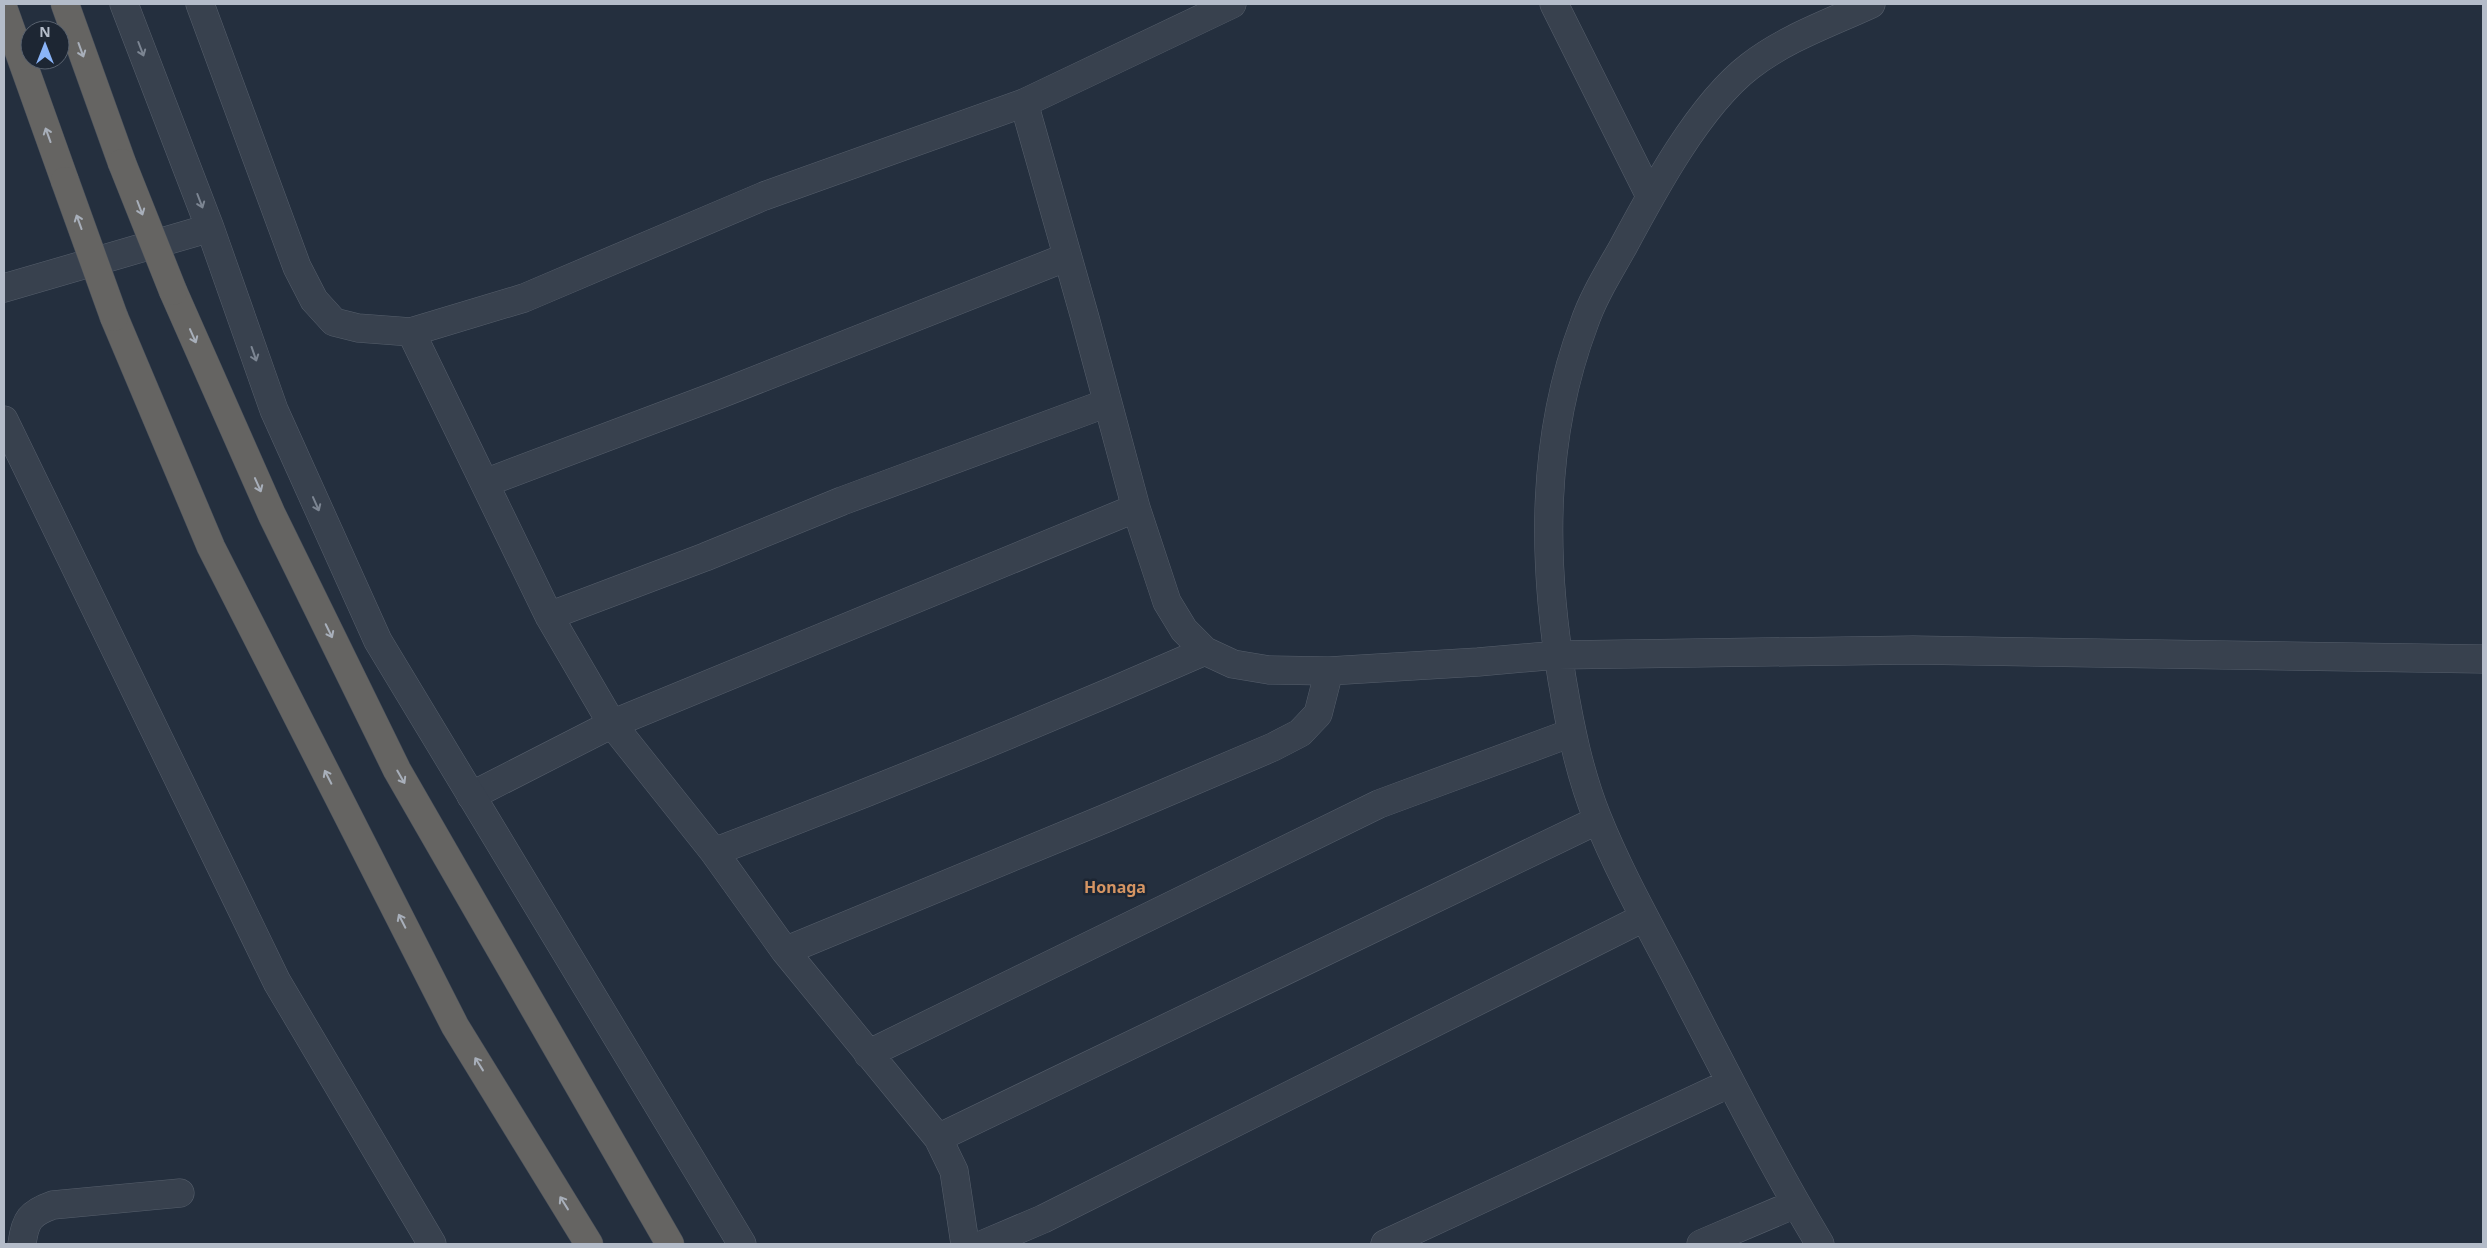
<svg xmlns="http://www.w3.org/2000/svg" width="2487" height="1248" viewBox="0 0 2487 1248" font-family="'Noto Sans',sans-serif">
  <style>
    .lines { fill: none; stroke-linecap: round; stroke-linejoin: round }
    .minor-casing { stroke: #565f6c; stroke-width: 29 }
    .tertiary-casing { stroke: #565f6c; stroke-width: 29 }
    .trunk-casing { stroke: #434c59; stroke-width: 29 }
    .minor { stroke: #38414e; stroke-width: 28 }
    .tertiary { stroke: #38414e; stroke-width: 28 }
    .trunk { stroke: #656462; stroke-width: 28 }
    .trunk-bridge-casing { stroke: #434c59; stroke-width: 29; stroke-linecap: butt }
    .trunk-bridge { stroke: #656462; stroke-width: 28 }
    .oneway { stroke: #7c8592 }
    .oneway2 { stroke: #a8afba }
    .labels { text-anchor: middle; stroke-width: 5; stroke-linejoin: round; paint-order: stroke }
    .quarter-label { font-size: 16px; font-weight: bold; fill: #d59563; stroke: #1d2633 }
  </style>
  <rect width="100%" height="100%" fill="#242f3e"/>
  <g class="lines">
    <defs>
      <path id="minor" d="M200 4 297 267 314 300 334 322 358 328 411 332 524 298 764 196 1024 103 1232 4
        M1554 4 1650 196
        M1024 103 1085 318 1136 508 1167 602 1184 630 1205 651 1233 664 1269 670 1329 671 1478 662 1558 655 1913 650 2483 659
        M411 332 549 616 612 724 714 852 785 951 938 1138 954 1171 965 1244
        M485 483 718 395 1067 257
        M549 616 705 557 842 501 1107 403
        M471 796 612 724 1136 508
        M714 852C879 789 1043 722 1205 651
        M785 951 1104 819 1273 747 1300 733 1318 714 1329 671
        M868 1054 1379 804 1571 733
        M938 1138 1598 820
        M22 1244C25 1220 30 1213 53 1205L180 1193
        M984 1244 1043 1219 1643 918
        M1385 1244 1730 1083
        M1701 1244 1795 1204
        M1820 1244C1773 1166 1732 1085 1690 1004 1659 942 1623 882 1597 817 1579 772 1570 726 1562 679 1542 560 1541 438 1584 324 1593 297 1609 272 1623 247 1653 191 1699 105 1750 66 1786 38 1830 23 1871 4"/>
      <path id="tertiary" d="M124 4 210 228 274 410 378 641 742 1244
        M4 288 210 228
        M4 420 277 982 432 1244"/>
      <path id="trunk" d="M65 4 122 163
        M4 10 65 181
        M173 291 272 515 397 770 670 1244
        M114 317 211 547 455 1026 589 1244"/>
    </defs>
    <use href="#minor" class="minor-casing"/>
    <use href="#tertiary" class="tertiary-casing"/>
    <use href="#trunk" class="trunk-casing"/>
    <use href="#minor" class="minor"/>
    <use href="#tertiary" class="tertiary"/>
    <use href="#trunk" class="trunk"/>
    <defs>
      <path id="trunk-bridge" d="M122 163 173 291
        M65 181 114 317"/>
    </defs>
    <use href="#trunk-bridge" class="trunk-bridge-casing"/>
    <use href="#trunk-bridge" class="trunk-bridge"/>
  </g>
  <defs><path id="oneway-shaft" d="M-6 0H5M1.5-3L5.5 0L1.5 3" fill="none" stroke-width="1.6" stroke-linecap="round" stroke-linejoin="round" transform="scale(1.25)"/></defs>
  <g class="oneway">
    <use href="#oneway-shaft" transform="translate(141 49) rotate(69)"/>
    <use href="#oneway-shaft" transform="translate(200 201) rotate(69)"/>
    <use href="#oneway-shaft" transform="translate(254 354) rotate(71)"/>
    <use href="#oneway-shaft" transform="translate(316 504) rotate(66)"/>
  </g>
  <g class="oneway2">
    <use href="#oneway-shaft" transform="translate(81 50) rotate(70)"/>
    <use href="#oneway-shaft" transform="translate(48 135) rotate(-110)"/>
    <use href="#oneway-shaft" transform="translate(140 208) rotate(69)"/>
    <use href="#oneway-shaft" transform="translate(79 222) rotate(-110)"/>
    <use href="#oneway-shaft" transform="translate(193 336) rotate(66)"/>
    <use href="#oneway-shaft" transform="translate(258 485) rotate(66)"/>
    <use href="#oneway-shaft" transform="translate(329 631) rotate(64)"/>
    <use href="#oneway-shaft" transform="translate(328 777) rotate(-117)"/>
    <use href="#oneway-shaft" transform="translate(401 777) rotate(60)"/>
    <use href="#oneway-shaft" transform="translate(402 921) rotate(-117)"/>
    <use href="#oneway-shaft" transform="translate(479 1064) rotate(-122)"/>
    <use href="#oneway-shaft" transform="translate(564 1203) rotate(-122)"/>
  </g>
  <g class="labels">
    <g class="quarter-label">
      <text x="1115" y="893">Honaga</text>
    </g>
  </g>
  <rect width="2487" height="1248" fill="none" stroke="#b4bcc9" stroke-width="10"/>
  <g transform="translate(45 45)"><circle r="24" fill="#1d2633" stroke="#59626f"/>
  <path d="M0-4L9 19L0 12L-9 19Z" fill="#8ab4f8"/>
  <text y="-8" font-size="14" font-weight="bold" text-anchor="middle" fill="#b4bcc9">N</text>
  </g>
</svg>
